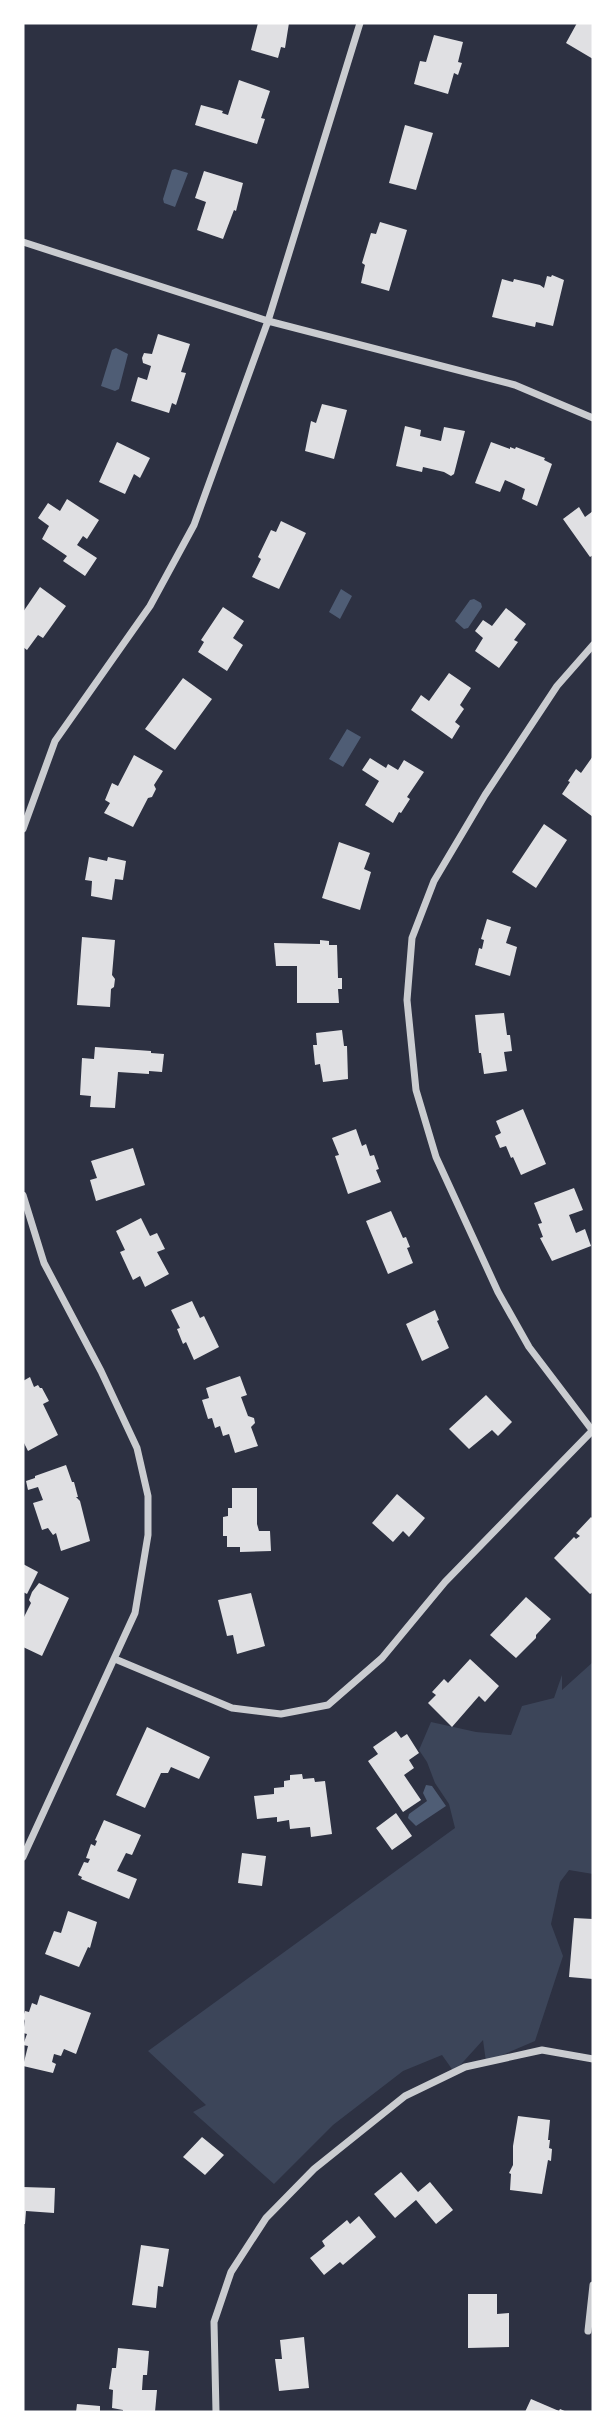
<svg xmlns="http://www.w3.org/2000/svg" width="616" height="2435" viewBox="0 0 616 2435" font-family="Manrope,sans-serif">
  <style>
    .green { fill: #3c4559 }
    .water { fill: #4f5d75 }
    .building { fill: #e0e0e3 }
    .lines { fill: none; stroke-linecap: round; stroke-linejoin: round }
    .minor { stroke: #caccd0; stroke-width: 7 }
  </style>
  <rect width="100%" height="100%" fill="#2d3142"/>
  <path class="green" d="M593 1662V1874L569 1870 560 1882 551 1924 563 1956 535 2041 486 2062 483 2040 454 2072 442 2055 403 2071 333 2125 274 2184 193 2112 206 2105 148 2051 455 1828 449 1804 435 1783 427 1762 419 1750 431 1722 476 1732 511 1735 522 1706 554 1698 562 1675V1690Z"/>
  <path class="water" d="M175 169 188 173 175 207 164 203 163 199 172 170Z
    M116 348 128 354 119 389 115 391 101 386 112 350Z
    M341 589 352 596 340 619 329 612Z
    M474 599 481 603 482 607 468 628 464 629 455 621 470 600Z
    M347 729 361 737 343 767 329 759Z
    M426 1785 432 1786 446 1806 416 1826 408 1818 409 1814 427 1801 423 1793Z"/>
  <path class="building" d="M258 23H289L285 48 281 47 278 58 251 50Z
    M577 23H593V59L566 43Z
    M434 35 463 42 458 62 462 63 458 75 454 73 448 94 414 84 420 61 426 62Z
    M239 80 270 91 261 118 265 119 257 144 195 125 201 105 223 111 222 113 228 115Z
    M405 125 433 133 416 190 389 183Z
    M204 171 243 183 236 211 234 210 223 239 197 230 206 202 195 198Z
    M380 222 407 230 389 291 361 283 365 265 362 263 371 233 376 234Z
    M552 275 564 280 553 326 536 322 535 327 492 317 502 279 513 282 514 279 540 285 544 288 547 276 551 277Z
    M158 334 190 344 181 372 186 373 176 405 172 403 169 413 131 401 138 377 147 380 151 366 143 363 142 358 144 353 152 354Z
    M322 404 347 410 334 459 305 451 311 421 316 423Z
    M405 426 421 430 420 436 441 441 444 427 465 431 454 474 451 476 444 472 423 467 422 472 396 466Z
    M117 442 150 458 140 478 134 474 125 494 99 482Z
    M491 442 510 449V447L515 449 516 447 545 458 544 460 552 464 537 506 522 499 525 489 505 480 500 492 475 483Z
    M67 499 99 520 87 539 83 536 77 545 97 558 85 576 63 561 67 556 42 539 49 526 38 518 48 503 60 511Z
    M579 507 585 517 593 511V555L590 557 563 519Z
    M281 521 306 533 279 589 252 577 261 559 258 557 271 530 276 532Z
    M40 587 66 606 43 638 38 635 27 650 23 647V612Z
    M223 607 244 621 233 638 243 645 227 671 198 652 204 642 201 640Z
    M506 608 526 624 514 640 518 642 499 668 475 651 483 638 475 631 483 620 492 626Z
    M449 673 471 688 460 705 464 709 455 722 460 726 452 739 411 710 421 695 429 701Z
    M183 678 212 699 175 750 145 729Z
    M134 755 163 771 154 785 156 789 152 797 148 798 133 827 104 813 110 803 105 800 112 783 118 786Z
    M593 756V817L562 794 570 782 568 781 576 769 581 773Z
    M370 758 386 768 388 764 398 770 404 760 424 772 407 797 410 799 401 813 399 812 393 823 365 805 379 781 362 770Z
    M544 824 567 840 536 888 512 872Z
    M339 842 370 853 364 869 371 872 360 910 322 898Z
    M89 857 107 861 108 857 126 861 123 880 115 879 112 900 91 896 92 881 85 880Z
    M487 919 511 927 506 943 517 947 510 976 475 965 479 948 482 949 484 940 481 939Z
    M82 937 115 940 112 975 115 979 114 987 111 989 110 1007 77 1005Z
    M320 940 329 941V945H337L338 978H342V989H338L339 1003H297V966H276L274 943 320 944Z
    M504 1013 507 1035H510L512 1051 504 1052 507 1071 484 1074 481 1053H479L475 1015Z
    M342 1030 344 1046H347L348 1079 323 1082 320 1064 315 1065 313 1045H317L316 1033Z
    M95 1047 151 1051V1053L164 1054 162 1072 149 1071V1074L118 1072 115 1108 90 1107 91 1096 80 1095 82 1058 94 1059Z
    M523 1109 546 1164 521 1175 513 1157 511 1158 506 1146 500 1148 495 1136 501 1133 496 1121Z
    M356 1129 362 1146 366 1144 370 1156 374 1155 379 1169 376 1170 381 1182 348 1194 335 1156 339 1155 332 1138Z
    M133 1148 145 1185 96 1201 90 1180 97 1178 91 1161Z
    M574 1188 583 1210 569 1215 576 1233 585 1229 591 1246 552 1261 540 1238 543 1237 538 1224 542 1223 534 1203Z
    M391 1211 403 1238 406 1237 410 1247 407 1248 413 1263 388 1274 366 1221Z
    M141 1218 150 1236 157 1233 165 1249 157 1252 169 1274 145 1287 140 1276 133 1280 120 1252 125 1250 116 1231Z
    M192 1301 200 1318 204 1316 219 1347 194 1360 186 1342 183 1344 177 1329 180 1328 171 1310Z
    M435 1310 439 1320 437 1321 449 1348 422 1361 406 1324Z
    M240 1376 247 1395 241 1397 248 1416 254 1418 255 1423 251 1427 258 1446 235 1453 229 1434 223 1436 220 1426 215 1428 212 1418 208 1419 202 1400 209 1398 206 1388Z
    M30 1377 34 1387 38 1385 40 1388H42L49 1401 43 1404 58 1435 28 1451 23 1441V1381Z
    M486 1395 512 1422 498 1436 492 1430 469 1449 449 1429Z
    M66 1465 72 1482H74L78 1497H76L80 1501 90 1541 61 1551 56 1533 53 1535 48 1528 42 1530 33 1503 43 1500 38 1487 28 1490 26 1481 35 1478V1476Z
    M232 1488H257V1524L259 1531H270L271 1551 240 1552V1547H227V1536H223V1517L228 1516V1508H232Z
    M397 1494 425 1518 409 1537 403 1531 393 1542 372 1523Z
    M591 1517 593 1519V1592L590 1594 554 1558 574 1537 576 1539 580 1536 576 1533Z
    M23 1564 38 1572 27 1594 23 1592Z
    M39 1583 69 1598 42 1656 23 1647V1619L31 1603 29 1600 32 1592Z
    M251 1593 265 1646 237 1654 233 1635 227 1636 218 1600Z
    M526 1597 551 1619 536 1635V1638L516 1658 490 1635Z
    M470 1659 499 1686 485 1702 479 1696 452 1727 428 1703 436 1695 432 1692 444 1679 448 1683Z
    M147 1727 210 1757 199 1779 171 1767 168 1773H161L145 1808 116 1795Z
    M396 1731 401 1738 407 1734 419 1753 409 1760 414 1768 404 1775 421 1800 403 1812 368 1761 378 1754 373 1747Z
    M302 1774 303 1779 314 1778 315 1782 325 1781 332 1834 311 1837 310 1827 290 1829 289 1820 277 1822V1817L257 1819 254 1796 274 1794V1788L284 1787V1781L290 1780V1775Z
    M396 1813 412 1836 392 1850 376 1828Z
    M104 1820 141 1835 132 1855 126 1853 117 1871 137 1879 129 1899 81 1879 82 1877 78 1875 84 1862 88 1863 90 1859 86 1858 91 1844 95 1846 97 1841 95 1840Z
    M242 1853 266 1856 262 1886 238 1883Z
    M68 1911 97 1922 90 1948 88 1947 79 1967 45 1954 54 1931 61 1933Z
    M574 1918 593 1919V1979L569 1977Z
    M40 1995 91 2013 76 2054 64 2049 61 2056 54 2054 52 2062 56 2064 53 2073 23 2066 28 2046 23 2045 27 2034 23 2033 25 2021 23 2017 25 2011 29 2012 32 2003 37 2005Z
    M518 2116 550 2120 548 2140H550L549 2148 552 2149 551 2161 548 2160 542 2194 510 2190 511 2174 509 2173 513 2165V2146Z
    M202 2137 224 2155 205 2175 183 2157Z
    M401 2172 418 2192 430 2182 453 2210 436 2224 416 2200 395 2218 374 2194Z
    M23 2187 55 2188 54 2213 26 2211 25 2224H23Z
    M359 2216 376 2237 343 2265 340 2262 324 2275 310 2258 325 2246 322 2241 347 2220 350 2224Z
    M141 2245 169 2249 163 2287 158 2286 156 2308 132 2305Z
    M468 2294H497V2314L509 2313V2347L468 2348Z
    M304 2337 309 2388 279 2391 275 2359H282L280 2340Z
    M118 2348 149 2351 147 2375H143L142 2390H157L155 2412H123V2410L112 2408 113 2390 109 2389 112 2368H116Z
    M531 2399 559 2411 560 2409 567 2412H525Z
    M77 2404 100 2406V2412H76Z"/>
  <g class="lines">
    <path class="minor" d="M23 242 268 321 515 385 593 418
      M23 829 55 741 150 606 194 525 268 321 360 23
      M23 1195 44 1263 101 1371 137 1448 148 1496V1535L135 1613 23 1857
      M592 1430 529 1347 498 1292 436 1157 416 1090 407 1000 412 938 434 881 485 795 557 686 593 645
      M115 1659 232 1708 281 1714 328 1705 382 1658 445 1582 593 1430
      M588 2331 593 2285
      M216 2412 214 2322 231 2272 266 2218 314 2169 405 2096 465 2067 542 2050 593 2059"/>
  </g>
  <rect width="616" height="2435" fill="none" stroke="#ffffff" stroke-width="49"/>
</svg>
